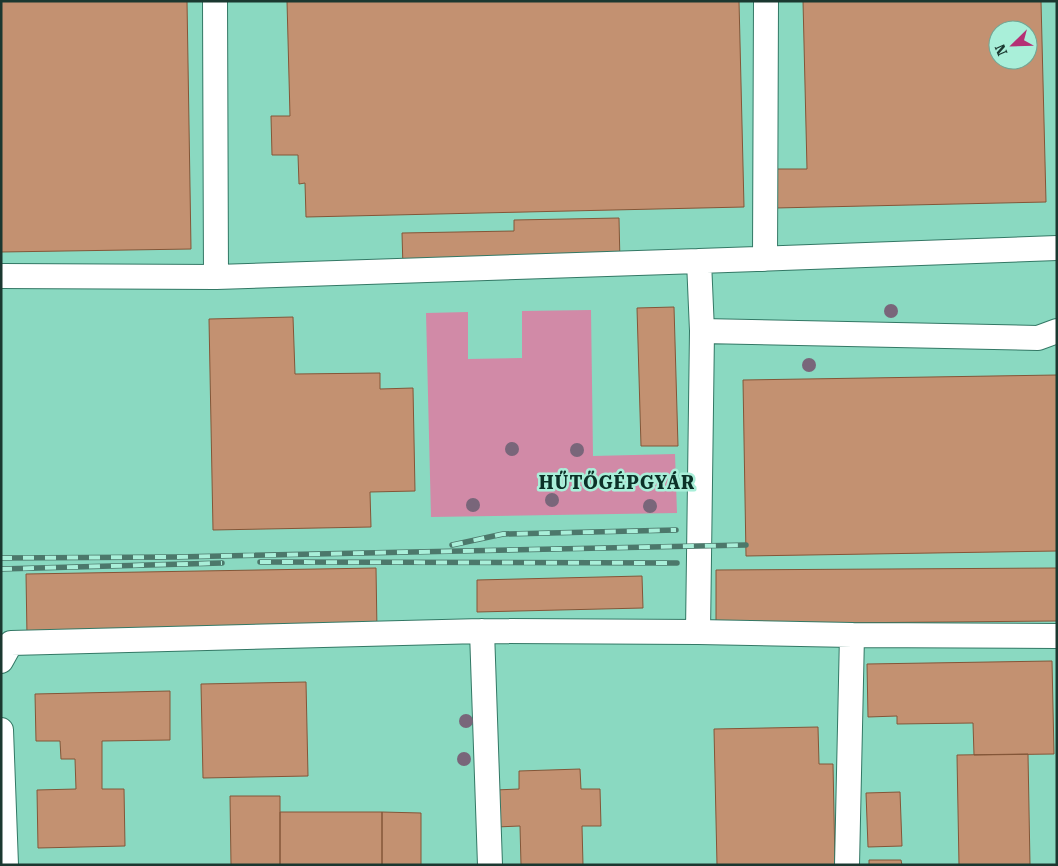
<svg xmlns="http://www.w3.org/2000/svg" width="1058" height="866" viewBox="0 0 1058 866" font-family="'Roboto Serif',serif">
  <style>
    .built { fill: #8ad9c1; fill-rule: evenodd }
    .green { fill: #d18aa7 }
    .building { fill: #c39171; stroke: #845638; fill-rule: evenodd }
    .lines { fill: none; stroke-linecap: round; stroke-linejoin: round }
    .minor-casing { stroke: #337865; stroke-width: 26 }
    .minor { stroke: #fff; stroke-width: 24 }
    .rail-casing { stroke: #4c786b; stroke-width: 5.5 }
    .rail { stroke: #a9efd9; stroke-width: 4; stroke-dasharray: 11; stroke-linecap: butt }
    .tree { fill: #79667a }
    .labels { text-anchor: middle; stroke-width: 5; stroke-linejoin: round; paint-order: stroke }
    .district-label { font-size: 18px; font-weight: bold; letter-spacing: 1px; fill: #0c3128; stroke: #a9efd9 }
  </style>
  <rect width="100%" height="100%" fill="#9ce1cc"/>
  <path class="built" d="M1 1H1057V865H1ZM998 30H1028V60H998Z"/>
  <path class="green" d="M591 310 593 456 675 454 677 513 431 517 426 313 468 312V359L522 358V311Z"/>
  <path class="building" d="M1 1H187L191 249 1 252Z
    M287 1H739L744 207 306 217 305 183 299 184 298 155H272L271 116H290Z
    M803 1H1041L1046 202 775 208 774 169H807ZM998 30H1028V60H998Z
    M619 218 620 263 403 268 402 233 514 231V220Z
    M674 307 678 446H641L637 308Z
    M293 317 295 374 380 373V389L413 388 415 491 370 492 371 527 213 530 209 319Z
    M1057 375V551L746 556 743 380Z
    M376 568 377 631 27 636 26 574Z
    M1057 568V621L716 624V570Z
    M642 576 643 608 477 612V580Z
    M1052 661 1054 754 974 755 973 723 897 724V716L868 717 867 664Z
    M306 682 308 776 203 778 201 684Z
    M170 691V740L102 741V789H124L125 846 38 848 37 790 76 789 75 759H61L60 741H36L35 694Z
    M818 727 819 764H833L835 865H717L714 729Z
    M1028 754 1030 865H959L957 755Z
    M580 769 581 789H600L601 826H582L583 865H521L520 826 496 827 495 790 519 789V771Z
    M900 792 902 846 868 847 866 793Z
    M230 796H280V865H231Z
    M280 812H382V865H280Z
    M382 812 421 813V865H382Z
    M869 860H901L902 865H869Z"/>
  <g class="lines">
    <defs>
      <path id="minor" d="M215 1 216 277
        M765 259 766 1
        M1 276 216 277 699 261 1057 248
        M702 331 1038 338 1057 331
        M482 631 490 865
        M698 632 702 331 699 261
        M1 661 11 643 482 631 698 632 852 635 1057 636
        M1 730 6 865
        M847 865 852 635"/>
    </defs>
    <use href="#minor" class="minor-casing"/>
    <use href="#minor" class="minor"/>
    <defs>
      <path id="rail" d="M452 545 503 534 676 530
        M1 558 176 557 746 545
        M260 562 677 563
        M1 569 222 563"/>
    </defs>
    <use href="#rail" class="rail-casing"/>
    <use href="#rail" class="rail"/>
  </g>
  <g class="tree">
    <circle cx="891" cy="311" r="7"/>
    <circle cx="809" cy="365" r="7"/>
    <circle cx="512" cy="449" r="7"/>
    <circle cx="577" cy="450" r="7"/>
    <circle cx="552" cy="500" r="7"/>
    <circle cx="473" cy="505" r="7"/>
    <circle cx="650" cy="506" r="7"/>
    <circle cx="466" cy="721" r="7"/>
    <circle cx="464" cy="759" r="7"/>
  </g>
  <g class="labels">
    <g class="district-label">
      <text x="617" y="489">HŰTŐGÉPGYÁR</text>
    </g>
  </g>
  <rect width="1058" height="866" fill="none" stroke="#1b3830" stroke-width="5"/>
  <g transform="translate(1013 45) rotate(247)"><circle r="24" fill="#a9efd9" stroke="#70a695"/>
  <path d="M0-4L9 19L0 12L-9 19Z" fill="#b53075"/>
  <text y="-8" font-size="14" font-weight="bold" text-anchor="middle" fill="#1b3830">N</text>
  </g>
</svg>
